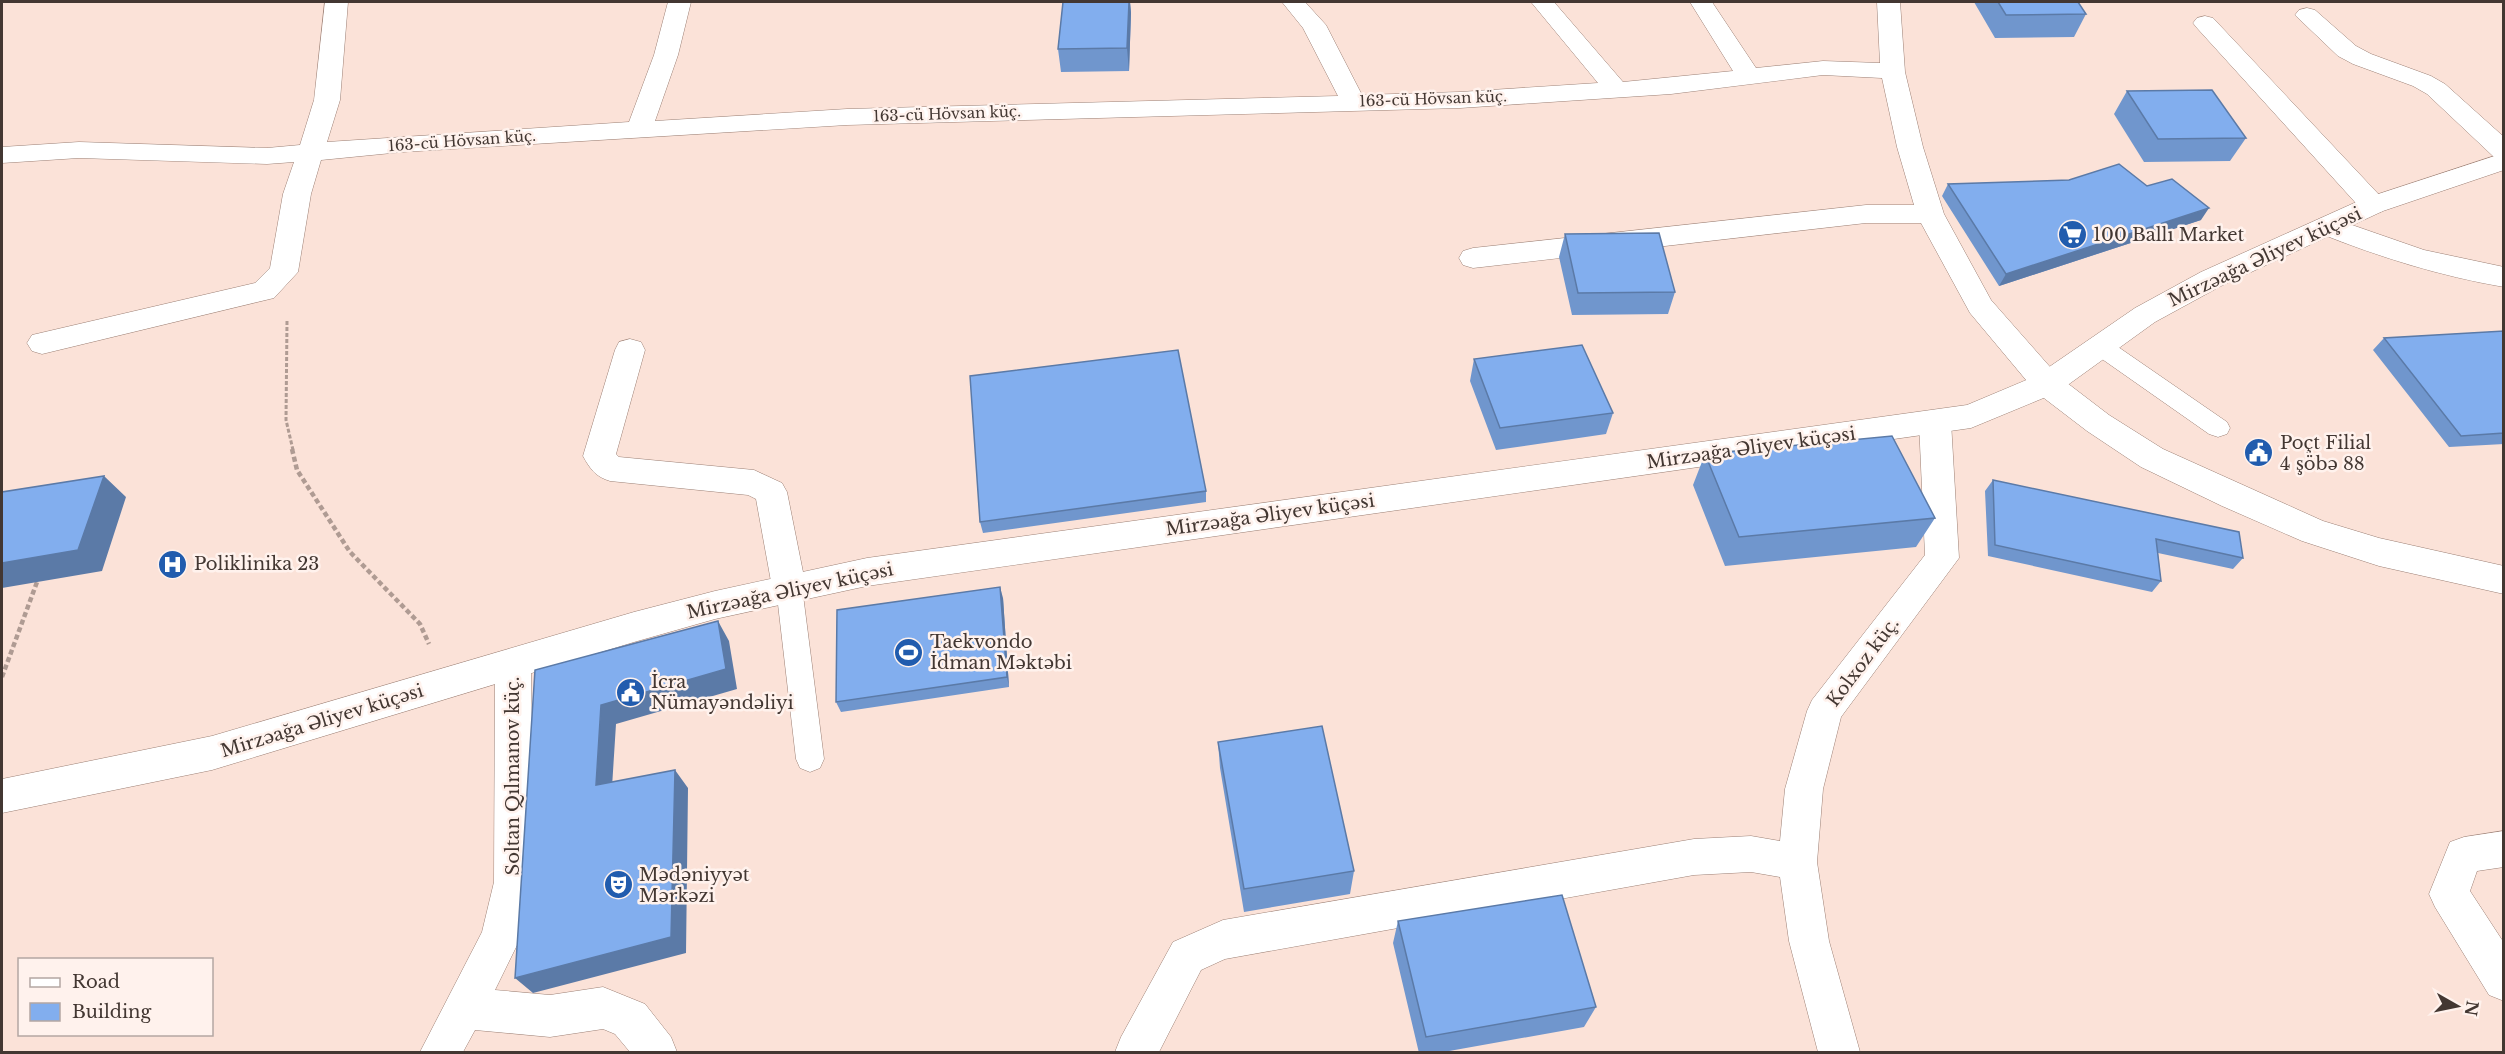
<svg xmlns="http://www.w3.org/2000/svg" width="2505" height="1054" viewBox="0 0 2505 1054" font-family="'Libre Baskerville',serif">
  <style>
    .lines { fill: none; stroke-linecap: round; stroke-linejoin: round }
    .service-casing { stroke: #9c8075; stroke-width: 1 }
    .minor-casing { stroke: #9c8075; stroke-width: 1 }
    .tertiary-casing { stroke: #9c8075; stroke-width: 1 }
    .path-far1 { stroke: #af9b93; stroke-width: 3; stroke-dasharray: 4 2; stroke-linecap: butt }
    .path { stroke: #af9b93; stroke-width: 4.5; stroke-dasharray: 5 3; stroke-linecap: butt }
    .service { fill: #fff; fill-rule: evenodd }
    .minor { fill: #fff; fill-rule: evenodd }
    .tertiary { fill: #fff; fill-rule: evenodd }
    .wall { fill: #7096cd }
    .shaded-wall { fill: #5b7aa7 }
    .building { fill: #82aeee; stroke: #5b7aa7; stroke-width: 1.5 }
    .labels { text-anchor: middle; stroke-width: 5; stroke-linejoin: round; paint-order: stroke }
    .far-street-label { font-size: 15px; fill: #433732; stroke: #fff2ed }
    .poi-label { font-size: 18px; fill: #433732; stroke: #fff2ed; text-anchor: start }
    .street-label { font-size: 18px; fill: #433732; stroke: #fff2ed }
  </style>
  <rect width="100%" height="100%" fill="#fbe2d8"/>
  <g class="lines">
    <defs>
      <path id="service" d="M2100 338 2108 340 2227 422 2230 428 2227 434 2218 437 2209 434 2092 352 2089 346 2092 340Z
        M789 576 798 579 802 587 824 759 820 768 810 772 800 768 796 759 776 587 780 579Z"/>
      <path id="minor" d="M325 2H348L340 100 327 142 629 122 654 55 668 2H691L678 55 655 121 847 109 1338 96 1303 28 1282 2H1305L1326 25 1362 95 1460 92 1598 83 1531 2H1554L1623 82 1733 71 1690 2H1712L1756 68 1823 61 1880 63 1877 2H1900L1905 72 1923 147 1944 214 1991 300 2058 376 2109 415 2163 449 2323 521 2379 538 2504 566V594L2379 566 2302 541 2222 506 2141 467 2087 431 2036 392 1970 313 1921 223H1866L1473 268 1463 265 1459 258 1463 251 1473 248 1866 205H1914L1897 147 1882 78 1823 75 1671 94 1460 108 847 125 402 152 321 160 311 194 298 272 274 298 42 354 32 351 27 343 32 335 255 283 270 268 283 194 294 162 267 164 79 158 2 163V147L79 142 267 148 300 145 314 100Z
        M2307 8 2315 10 2356 46 2371 54 2431 76 2445 84 2504 137V160L2495 158 2427 94 2413 86 2353 64 2338 56 2295 15 2299 10Z
        M2205 16 2213 18 2383 199 2387 205 2383 211 2373 214 2363 211 2197 28 2193 23 2197 18Z
        M2329 217 2424 250 2504 267V287C2440 276 2379 257 2319 233L2315 226 2319 219Z
        M630 339 641 342 645 350 616 454 619 457 754 470 782 483 787 492 806 587 801 597 789 601 777 597 772 587 756 499 748 495 610 481C596 477 590 469 583 456L615 350 619 342Z
        M1935 410 1946 414 1951 422 1959 558 1841 717 1823 789 1817 862 1829 941 1860 1052H1818L1789 941 1780 877 1751 872 1694 875 1225 959 1201 970 1159 1052H1115L1121 1037 1173 942 1223 920 1694 839 1751 836 1780 841 1785 789 1807 711 1812 700 1925 555 1919 422 1924 414Z
        M513 649 526 653 531 664 534 882 521 937 495 990 550 995 603 987 645 1004 671 1037 677 1052H630L615 1034 603 1029 550 1037 475 1030 463 1052H420L482 932 494 882 495 664 500 653Z
        M2504 831V867L2477 871 2470 891 2504 943V1001L2489 995 2435 907 2429 894 2450 842 2464 837Z"/>
      <path id="tertiary" d="M2504 153V170L2383 211 2221 286 2155 322 2058 392 1971 428 867 586 715 619 634 642 212 770 2 813V779L212 736 634 612 715 591 867 558 1967 405 2036 376 2135 308 2201 272 2363 199Z"/>
    </defs>
    <use href="#service" class="service-casing"/>
    <use href="#minor" class="minor-casing"/>
    <use href="#tertiary" class="tertiary-casing"/>
    <path class="path-far1" d="M287 321 286 420 293 450"/>
    <path class="path" d="M292 449 297 470 350 552 420 624 429 644
      M2 677 37 582"/>
    <use href="#service" class="service"/>
    <use href="#minor" class="minor"/>
    <use href="#tertiary" class="tertiary"/>
  </g>
  <path class="wall" d="M1063 2H1130L1131 13 1129 71 1061 72 1058 49Z
    M1974 2H2078L2086 14 2074 37 1995 38Z
    M2127 91 2246 138 2230 161 2144 162 2114 114Z
    M1948 184 2147 186 2201 220 1999 286 1942 196Z
    M1565 234 1675 292 1668 314 1572 315 1559 257Z
    M2504 331V444L2449 447 2373 350 2384 338Z
    M1474 359 1613 413 1606 434 1496 450 1470 381Z
    M1705 454 1935 518 1916 547 1725 566 1693 485Z
    M1993 480 2243 558 2233 569 2158 553 2161 581 2152 592 1988 556 1985 491Z
    M1206 491V502L983 533 980 522Z
    M1003 598 1009 687 841 712 836 702Z
    M1218 742 1354 871 1350 894 1244 912 1220 768Z
    M1398 921 1596 1007 1584 1027 1438 1053H1419L1393 943Z"/>
  <path class="shaded-wall" d="M1129 2H1130L1131 13 1129 71 1127 48Z
    M2209 208 2201 220 1999 286 2006 274Z
    M104 476 126 497 102 571 2 588V563Z
    M1000 587 1003 598 1009 687 1007 677Z
    M718 621 729 641 737 689 616 724 611 803 596 785 601 705Z
    M675 770 688 788 686 953 533 993 515 978Z"/>
  <path class="building" d="M1063 2H1129L1127 48 1058 49Z
    M1998 2H2078L2086 14 2006 15Z
    M2212 90 2246 138 2158 139 2127 91Z
    M2119 164 2147 186 2172 179 2209 208 2006 274 1948 184 2069 180Z
    M1659 233 1675 292 1578 293 1565 234Z
    M2504 331V433L2461 436 2384 338Z
    M1582 345 1613 413 1500 428 1474 359Z
    M1178 350 1206 491 980 522 970 376Z
    M1892 436 1935 518 1739 537 1705 454Z
    M104 476 78 550 2 563V492Z
    M1993 480 2239 532 2243 558 2156 539 2161 581 1995 545Z
    M1000 587 1007 677 836 702 837 610Z
    M718 621 726 669 601 705 596 785 675 770 671 937 515 978 535 670Z
    M1322 726 1354 871 1244 889 1218 742Z
    M1562 895 1596 1007 1426 1037 1398 921Z"/>
  <defs>
    <symbol id="supermarket-disc" viewBox="-11 -11 22 22"><circle r="9.5" fill="#215cae" stroke="#fff2ed"/><path d="M-6-5.5h2.5l.6 2H6L4.5 2H-2.5L-4.4-4H-6ZM-1.5 3.2a1.3 1.3 0 1 0 .1 0ZM3 3.2a1.3 1.3 0 1 0 .1 0Z" fill="#fff"/></symbol>
    <symbol id="civic-disc" viewBox="-11 -11 22 22"><circle r="9.5" fill="#215cae" stroke="#fff2ed"/><path d="M-.6-6.5H3V-4.5H.6V-3L4-1V1h2V6H-6V1h2V-1L-.6-3ZM-1.2 2.5V6h2.4V2.5Z" fill="#fff"/></symbol>
    <symbol id="hospital-disc" viewBox="-11 -11 22 22"><circle r="9.5" fill="#215cae" stroke="#fff2ed"/><path d="M-5-5h3v3.5h4V-5h3V5h-3V1.5h-4V5h-3Z" fill="#fff"/></symbol>
    <symbol id="stadium-disc" viewBox="-11 -11 22 22"><circle r="9.5" fill="#215cae" stroke="#fff2ed"/><path d="M0-5a6.5 5 0 1 0 0 10a6.5 5 0 1 0 0-10ZM-3.5-1.8h7v3.6h-7Z" fill="#fff"/></symbol>
    <symbol id="theatre-disc" viewBox="-11 -11 22 22"><circle r="9.5" fill="#215cae" stroke="#fff2ed"/><path d="M-5-5.5Q0-4 5-5.5V0Q5 5 0 6Q-5 5-5 0ZM-3.3-2.5H-1v1.5H-3.3ZM1-2.5H3.3v1.5H1ZM-2.8 1Q0 5.5 2.8 1Z" fill="#fff"/></symbol>
  </defs>
  <g fill-rule="evenodd">
    <use href="#supermarket-disc" x="2056" y="218" width="33" height="33"/>
    <use href="#civic-disc" x="2242" y="436" width="33" height="33"/>
    <use href="#hospital-disc" x="156" y="548" width="33" height="33"/>
    <use href="#stadium-disc" x="892" y="636" width="33" height="33"/>
    <use href="#civic-disc" x="614" y="676" width="33" height="33"/>
    <use href="#theatre-disc" x="602" y="868" width="33" height="33"/>
  </g>
  <g class="labels">
    <g class="far-street-label">
      <text transform="translate(1433 99) rotate(-2)" y="5">163-cü Hövsan küç.</text>
      <text transform="translate(947 114) rotate(-2)" y="5">163-cü Hövsan küç.</text>
      <text transform="translate(462 141) rotate(-4)" y="5">163-cü Hövsan küç.</text>
    </g>
    <g class="poi-label">
      <text x="2093" y="241">100 Ballı Market</text>
      <text x="2280" y="449">Poçt Filial<tspan x="2280" dy="21">4 şöbə 88</tspan></text>
      <text x="194" y="570">Poliklinika 23</text>
      <text x="930" y="648">Taekvondo<tspan x="930" dy="21">İdman Məktəbi</tspan></text>
      <text x="651" y="688">İcra<tspan x="651" dy="21">Nümayəndəliyi</tspan></text>
      <text x="639" y="881">Mədəniyyət<tspan x="639" dy="21">Mərkəzi</tspan></text>
    </g>
    <g class="street-label">
      <text transform="translate(2265 257) rotate(-25)" y="6">Mirzəağa Əliyev küçəsi</text>
      <text transform="translate(1751 448) rotate(-8)" y="6">Mirzəağa Əliyev küçəsi</text>
      <text transform="translate(1270 515) rotate(-8)" y="6">Mirzəağa Əliyev küçəsi</text>
      <text transform="translate(790 591) rotate(-12)" y="6">Mirzəağa Əliyev küçəsi</text>
      <text transform="translate(1863 662) rotate(-53)" y="6">Kolxoz küç.</text>
      <text transform="translate(322 721) rotate(-17)" y="6">Mirzəağa Əliyev küçəsi</text>
      <text transform="translate(513 776) rotate(-90)" y="6">Soltan Qılmanov küç.</text>
    </g>
  </g>
  <rect width="2505" height="1054" fill="none" stroke="#433732" stroke-width="6"/>
  <rect x="18" y="958" width="195" height="78" fill="#fff2ed" stroke="#b4a7a2" stroke-width="1.5"/>
  <rect x="30" y="978" width="30" height="9" fill="#ffffff" stroke="#b4a7a2" stroke-width="1.5"/>
  <text x="72" y="988" font-size="18" fill="#433732">Road</text>
  <rect x="30" y="1003" width="30" height="18" fill="#82aeee" stroke="#b4a7a2" stroke-width="1.5"/>
  <text x="72" y="1018" font-size="18" fill="#433732">Building</text>
  <g transform="translate(2457 1006) rotate(99)" stroke="#fff2ed" stroke-width="4.5" paint-order="stroke">
  <path d="M0-4.5L10 22L0 15L-10 22Z" fill="#433732"/>
  <text y="-9" font-size="16" font-weight="bold" text-anchor="middle" fill="#433732">N</text>
  </g>
</svg>
